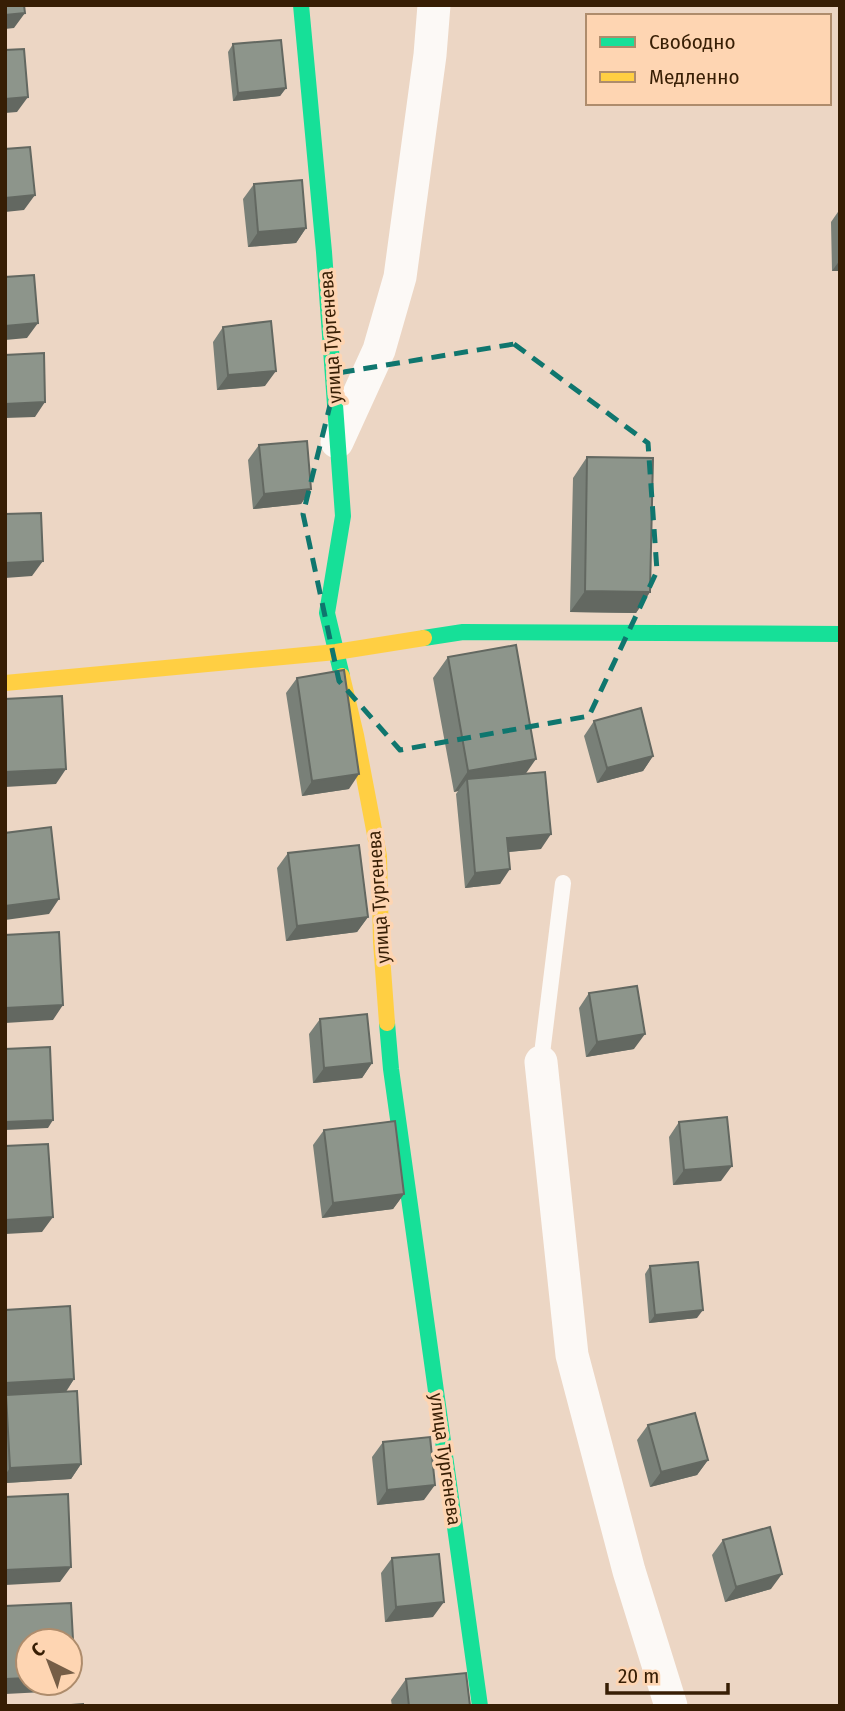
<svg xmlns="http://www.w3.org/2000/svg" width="845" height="1711" viewBox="0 0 845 1711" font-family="'Fira Sans Condensed',sans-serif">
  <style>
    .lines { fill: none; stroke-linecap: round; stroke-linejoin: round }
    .lane { stroke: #fcf9f6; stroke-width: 16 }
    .street { stroke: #fcf9f6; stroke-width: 33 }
    .fast { stroke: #16e098; stroke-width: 16 }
    .slow { stroke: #ffcf43; stroke-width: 16 }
    .wall { fill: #798078 }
    .shaded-wall { fill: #636861 }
    .building { fill: #8d958b; stroke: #636861; stroke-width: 2 }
    .marked { fill: none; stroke: #0f766e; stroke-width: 5; stroke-dasharray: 14 9; stroke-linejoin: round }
    .labels { text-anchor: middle; stroke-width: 7; stroke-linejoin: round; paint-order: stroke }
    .street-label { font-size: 19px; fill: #371e04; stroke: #fed5b2 }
  </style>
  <rect width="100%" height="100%" fill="#ecd6c4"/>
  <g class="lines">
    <path class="lane" d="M541 1062 563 883"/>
    <path class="street" d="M337 442 379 350 400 277 430 55 434 5
      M541 1062 572 1355 629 1571 671 1706"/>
    <path class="fast" d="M301 5 324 252 343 516 327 613 342 676
      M424 638 463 632 840 634
      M387 1023 391 1069 480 1706"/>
    <path class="slow" d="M342 676 356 735 379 856 381 942 387 1023
      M5 683 336 652 424 638"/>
  </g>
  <path class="wall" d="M233 44 286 88 280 96 233 101 228 52Z
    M254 184 306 228 296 243 248 247 243 199Z
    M840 209V271H832L831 222Z
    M223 327 265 386 217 390 213 342Z
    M259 445 311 489 301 504 253 509 248 460Z
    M587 457 650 592 636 613 570 612 573 478Z
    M448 657 526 773 541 849 508 852 500 884 465 888 456 794 458 791 454 792 433 678Z
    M297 678 349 789 302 796 286 693Z
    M594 721 653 756 643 771 597 783 584 736Z
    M288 853 368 917 357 932 286 941 277 868Z
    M589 993 634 1049 586 1057 579 1008Z
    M320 1019 372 1063 362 1078 313 1083 309 1034Z
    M679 1122 721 1181 673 1185 669 1137Z
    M324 1130 404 1194 393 1209 322 1218 313 1145Z
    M650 1266 697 1318 649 1323 645 1274Z
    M5 1310 74 1379 66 1392 81 1464 71 1479 5 1483Z
    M648 1425 708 1460 697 1475 650 1487 637 1440Z
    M383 1442 424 1500 377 1505 372 1457Z
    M723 1540 771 1589 725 1602 712 1555Z
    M392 1558 433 1617 385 1622 381 1573Z
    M406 1679 470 1706H392L391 1700Z"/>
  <path class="shaded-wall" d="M25 13 14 28 5 29V15Z
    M286 88 280 96 233 101 238 93Z
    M28 97 17 112 5 113V99Z
    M35 195 24 210 5 212V198Z
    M306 228 296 243 248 247 258 232Z
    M840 260V271H832Z
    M38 323 27 338 5 340V326Z
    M276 371 265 386 217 390 228 375Z
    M45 402 35 417 5 418V404Z
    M311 489 301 504 253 509 264 494Z
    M43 561 32 576 5 578V563Z
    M585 591 650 592 636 613 570 612Z
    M653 756 643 771 597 783 607 768Z
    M536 759 522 779H467L458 791 454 792 468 771Z
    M66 769 56 784 5 787V772Z
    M359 774 349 789 302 796 312 781Z
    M551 834 541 849 496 853 507 838Z
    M510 869 500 884 465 888 475 873Z
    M59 899 49 914 5 920V906Z
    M368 917 357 932 286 941 297 926Z
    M63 1005 53 1020 5 1023V1008Z
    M645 1034 634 1049 586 1057 597 1042Z
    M372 1063 362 1078 313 1083 324 1068Z
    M53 1120 48 1128 5 1130V1122Z
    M732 1166 721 1181 673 1185 684 1170Z
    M404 1194 393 1209 322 1218 333 1203Z
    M53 1217 42 1232 5 1234V1220Z
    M703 1310 697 1318 649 1323 655 1315Z
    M74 1379 64 1394 5 1396V1383Z
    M708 1460 697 1475 650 1487 661 1472Z
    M81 1464 71 1479 5 1483V1475L10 1468Z
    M435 1485 424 1500 377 1505 387 1490Z
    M71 1567 60 1582 5 1585V1570Z
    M782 1574 771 1589 725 1602 736 1587Z
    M444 1602 433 1617 385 1622 396 1607Z
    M28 1678V1683H69L64 1691 5 1694V1679Z"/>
  <path class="building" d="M5 5H24L25 13 5 15Z
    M281 40 286 88 238 93 233 44Z
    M24 49 28 97 5 99V50Z
    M30 147 35 195 5 198V149Z
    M302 180 306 228 258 232 254 184Z
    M34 275 38 323 5 326V277Z
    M271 321 276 371 228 375 223 327Z
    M44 353 45 402 5 404V355Z
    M307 441 311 489 264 494 259 445Z
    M587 457 653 458 650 592 585 591Z
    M41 513 43 561 5 563V514Z
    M516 645 536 759 468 771 448 657Z
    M344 670 359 774 312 781 297 678Z
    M62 696 66 769 5 772V699Z
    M641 708 653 756 607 768 594 721Z
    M545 772 551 834 507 838 510 869 475 873 467 779Z
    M51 827 59 899 5 906V833Z
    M359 845 368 917 297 926 288 853Z
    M59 932 63 1005 5 1008V935Z
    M637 986 645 1034 597 1042 589 993Z
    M367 1014 372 1063 324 1068 320 1019Z
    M50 1047 53 1120 5 1122V1049Z
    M727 1117 732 1166 684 1170 679 1122Z
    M395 1121 404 1194 333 1203 324 1130Z
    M48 1144 53 1217 5 1220V1146Z
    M698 1262 703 1310 655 1315 650 1266Z
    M70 1306 74 1379 5 1383V1310Z
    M77 1391 81 1464 10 1468 6 1395Z
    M695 1413 708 1460 661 1472 648 1425Z
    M430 1437 435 1485 387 1490 383 1442Z
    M68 1494 71 1567 5 1570V1497Z
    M770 1527 782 1574 736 1587 723 1540Z
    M439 1554 444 1602 396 1607 392 1558Z
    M71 1603 75 1676H70V1641H28V1678L5 1679V1606Z
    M466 1673 470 1706H409L406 1679Z
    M83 1704V1706H58Z"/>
  <path class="marked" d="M514 344 648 443 657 571 589 716 400 750 339 681 303 514 338 373Z"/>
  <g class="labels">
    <g class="street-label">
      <text transform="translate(330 337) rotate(-94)" y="7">улица Тургенева</text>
      <text transform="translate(378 897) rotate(-94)" y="7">улица Тургенева</text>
      <text transform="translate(446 1459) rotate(82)" y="7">улица Тургенева</text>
    </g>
  </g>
  <rect width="845" height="1711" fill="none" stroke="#371e04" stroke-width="14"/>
  <rect x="586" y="14" width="245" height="91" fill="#fed5b2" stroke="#ae8c6c" stroke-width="2"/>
  <rect x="600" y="37" width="35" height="10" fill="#16e098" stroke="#ae8c6c" stroke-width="2"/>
  <text x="649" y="49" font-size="21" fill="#371e04">Свободно</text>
  <rect x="600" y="72" width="35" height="10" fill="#ffcf43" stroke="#ae8c6c" stroke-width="2"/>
  <text x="649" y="84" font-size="21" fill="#371e04">Медленно</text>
  <g transform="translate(49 1662) rotate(318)"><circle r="33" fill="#fed5b2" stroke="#ae8c6c" stroke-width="2"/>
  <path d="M0-5L12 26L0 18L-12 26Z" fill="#765e47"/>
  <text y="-10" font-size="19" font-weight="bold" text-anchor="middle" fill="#371e04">С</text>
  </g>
  <path d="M607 1683v10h121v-10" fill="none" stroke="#371e04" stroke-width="3.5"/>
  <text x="618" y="1683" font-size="21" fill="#371e04" stroke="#fed5b2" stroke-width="5" paint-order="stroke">20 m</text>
</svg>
